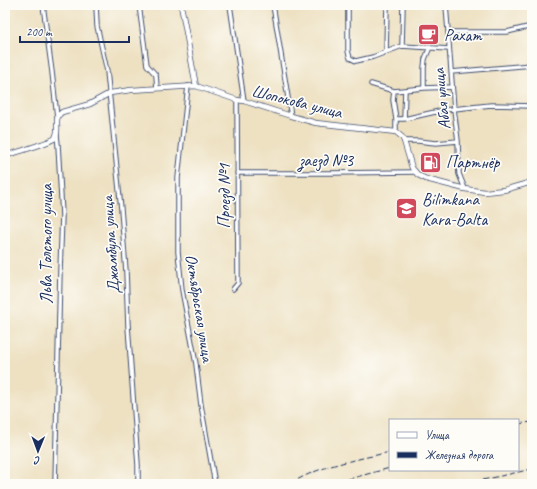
<svg xmlns="http://www.w3.org/2000/svg" width="537" height="489" viewBox="0 0 537 489" font-family="Caveat,sans-serif">
  <style>
    .lines { fill: none; stroke-linecap: round; stroke-linejoin: round }
    .minor-casing { stroke: #3b4a6d; stroke-width: 5.5 }
    .tertiary-casing { stroke: #3b4a6d; stroke-width: 6 }
    .minor { stroke: #fff; stroke-width: 3.5 }
    .tertiary { stroke: #fff; stroke-width: 4.5 }
    .rail { stroke: #1b2f5e; stroke-width: 1; stroke-dasharray: 6 3; stroke-linecap: butt }
    .labels { text-anchor: middle; stroke-width: 3.5; stroke-linejoin: round; paint-order: stroke }
    .poi-label { font-size: 17px; fill: #1b2f5e; stroke: #fdfcf7; text-anchor: start }
    .street-label { font-size: 17px; fill: #1b2f5e; stroke: #fdfcf7 }
  </style>
  <rect width="100%" height="100%" fill="#fdfcf7"/>
  <filter id="ink" filterUnits="userSpaceOnUse"><feTurbulence type="fractalNoise" baseFrequency=".025" numOctaves="2"/><feDisplacementMap in="SourceGraphic" scale="8" xChannelSelector="R" yChannelSelector="G"/><feConvolveMatrix kernelMatrix="1 2 1 2 8 2 1 2 1" color-interpolation-filters="sRGB"/></filter>
  <filter id="wash" filterUnits="userSpaceOnUse"><feTurbulence type="fractalNoise" baseFrequency=".012" numOctaves="4" result="noise"/><feDisplacementMap in="SourceGraphic" scale="16" xChannelSelector="R" yChannelSelector="G"/><feGaussianBlur stdDeviation="0.9" result="paint"/><feColorMatrix in="noise" values="0 0 0 0 0 0 0 0 0 0 0 0 0 0 0 0 0 1.4 0 .05"/><feComposite in="paint" operator="in"/></filter>
  <g filter="url(#wash)">
    <rect width="100%" height="100%" fill="#eee1c2"/>
  </g>
  <g filter="url(#ink)">
    <g class="lines">
      <defs>
        <path id="minor" d="M43 5 52 72 57 117
          M96 5 97 26 107 71 121 209 126 271 128 326 138 465V484
          M139 5 147 65 156 75 157 88
          M230 5 244 101
          M273 5 291 116
          M348 5V51L350 58 356 61 373 57 402 46 449 49
          M446 5 454 109 458 141 459 174 465 189
          M448 32H507L532 26
          M402 46 403 5
          M386 52 387 5
          M451 72 532 65
          M371 84 394 91 424 88 452 87
          M188 86 178 178V252L182 290 196 364 201 405 215 484
          M424 88V68L425 59 430 47
          M394 91 393 100 396 119V132
          M396 119H404L444 110 491 105 532 106
          M404 119 405 90
          M404 141H418L436 143 458 141
          M237 173H331L415 172
          M233 289 238 283 237 100
          M55 484 60 271 62 215 58 145 57 135"/>
        <path id="tertiary" d="M181 5 196 86
          M5 155C10 155 53 141 55 138 61 129 52 119 62 112L90 104 110 93 131 90 196 86 237 100 244 101 291 116 316 123 396 132 402 137 404 141 412 168 418 175 426 179 465 189 485 192 504 190 532 182"/>
      </defs>
      <use href="#minor" class="minor-casing"/>
      <use href="#tertiary" class="tertiary-casing"/>
      <use href="#minor" class="minor"/>
      <use href="#tertiary" class="tertiary"/>
      <path class="rail" d="M518 424 532 422
        M290 484C320 465 356 460 390 452
        M330 484 390 468
        M465 484 532 469"/>
    </g>
  </g>
  <defs>
    <symbol id="cafe-square" viewBox="-11 -11 22 22"><rect x="-9" y="-9" width="18" height="18" rx="4" fill="#d1495b" stroke="#fdfcf7"/><path d="M-5.5-4.5H6V0H3Q3 3.5 0 3.5H-2.5Q-5.5 3.5-5.5 0ZM3-3.2v2h1.7v-2ZM-6 4.5H4V6H-6Z" fill="#fff"/></symbol>
    <symbol id="fuel-square" viewBox="-11 -11 22 22"><rect x="-9" y="-9" width="18" height="18" rx="4" fill="#d1495b" stroke="#fdfcf7"/><path d="M-5.5-6h7V0h2V4h1.3V-2.5L3-4.5l.8-.8L6-3V5H2.5V1h-1V6h-7ZM-4.2-4.7v3.2H.2V-4.7Z" fill="#fff"/></symbol>
    <symbol id="school-square" viewBox="-11 -11 22 22"><rect x="-9" y="-9" width="18" height="18" rx="4" fill="#d1495b" stroke="#fdfcf7"/><path d="M0-5L7-2L0 1L-7-2ZM-4 1L0 2.5L4 1V4Q0 6-4 4Z" fill="#fff"/></symbol>
  </defs>
  <g fill-rule="evenodd">
    <use href="#cafe-square" x="416" y="22" width="25" height="25"/>
    <use href="#fuel-square" x="418" y="150" width="25" height="25"/>
    <use href="#school-square" x="394" y="196" width="25" height="25"/>
  </g>
  <g class="labels">
    <g class="poi-label">
      <text x="444" y="41">Рахат</text>
      <text x="446" y="168">Партнёр</text>
      <text x="422" y="205">Bilimkana<tspan x="422" dy="20">Kara-Balta</tspan></text>
    </g>
    <g class="street-label">
      <text transform="translate(441 99) rotate(-96)" y="6">Абая улица</text>
      <text transform="translate(297 101) rotate(14)" y="6">Шопокова улица</text>
      <text x="326" y="166">заезд №3</text>
      <text transform="translate(224 196) rotate(-90)" y="6">Проезд №1</text>
      <text transform="translate(46 244) rotate(-90)" y="6">Льва Толстого улица</text>
      <text transform="translate(110 245) rotate(-94)" y="6">Джамбула улица</text>
      <text transform="translate(200 308) rotate(81)" y="6">Октябрьская улица</text>
    </g>
  </g>
  <rect width="537" height="489" fill="none" stroke="#fdfcf7" stroke-width="20"/>
  <rect x="389" y="419" width="130" height="52" fill="#fdfcf7" stroke="#a3aaba"/>
  <rect x="397" y="432" width="20" height="6" fill="#ffffff" stroke="#a3aaba"/>
  <text x="425" y="439" font-size="12" fill="#1b2f5e">Улица</text>
  <rect x="397" y="452" width="20" height="6" fill="#1b2f5e" stroke="#a3aaba"/>
  <text x="425" y="459" font-size="12" fill="#1b2f5e">Железная дорога</text>
  <g transform="translate(38 451) rotate(181)" stroke="#fdfcf7" stroke-width="3" paint-order="stroke">
  <path d="M0-3L7 15L0 10L-7 15Z" fill="#1b2f5e"/>
  <text y="-6" font-size="11" font-weight="bold" text-anchor="middle" fill="#1b2f5e">С</text>
  </g>
  <path d="M20 36v6h109v-6" fill="none" stroke="#1b2f5e" stroke-width="2"/>
  <text x="26" y="36" font-size="12" fill="#1b2f5e" stroke="#fdfcf7" stroke-width="3" paint-order="stroke">200 m</text>
</svg>
